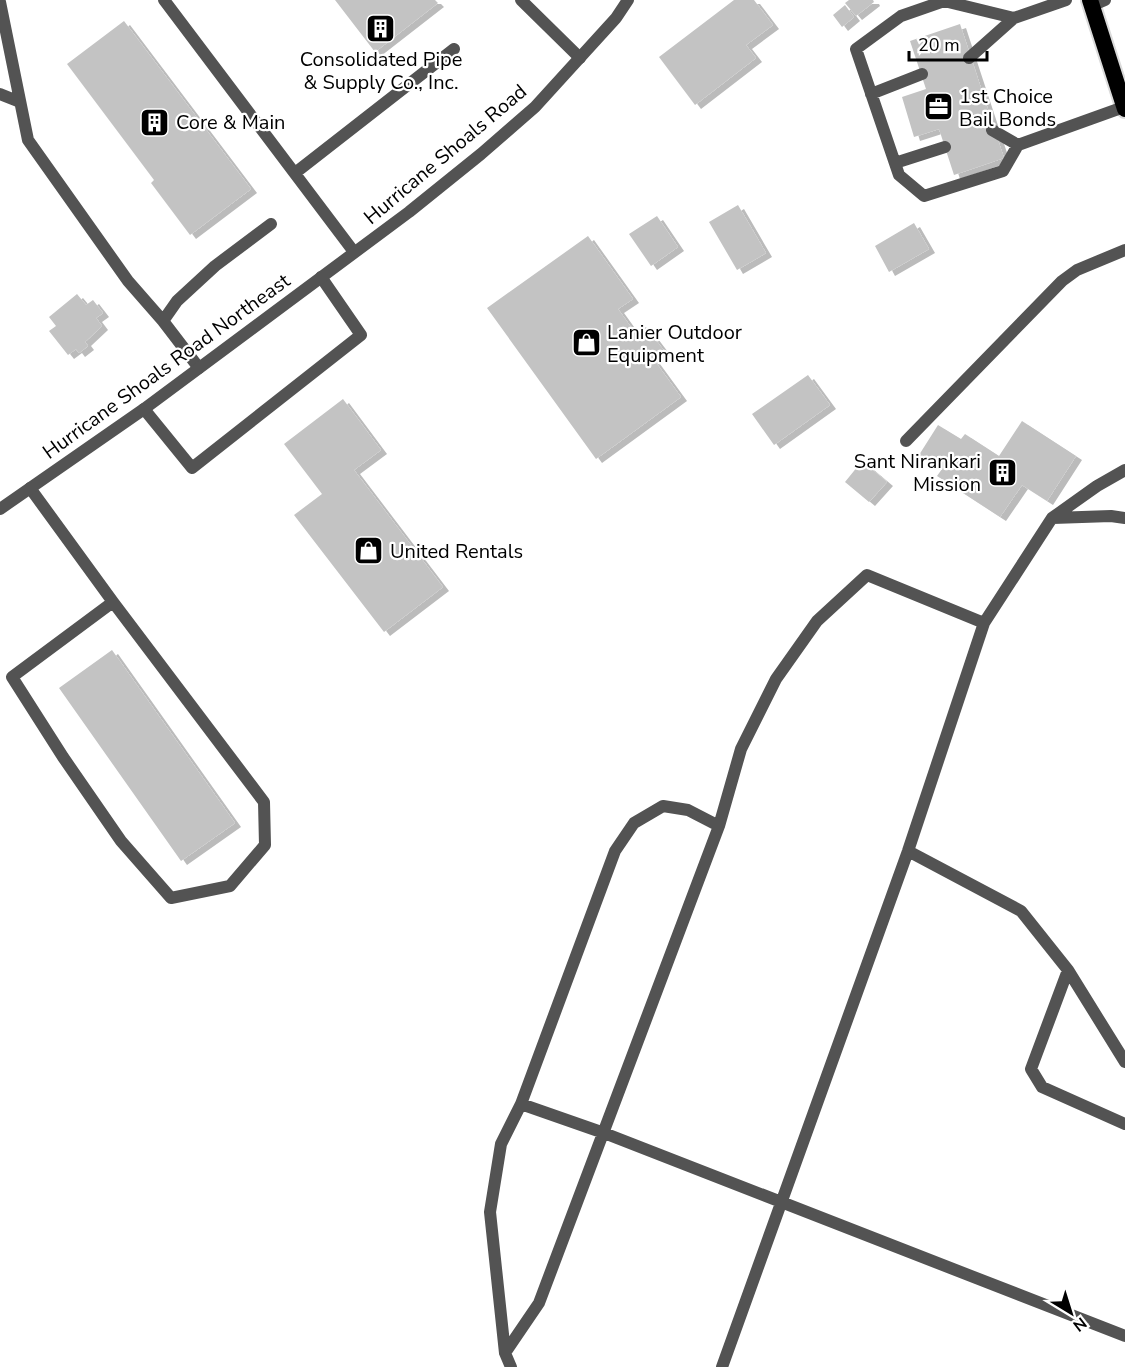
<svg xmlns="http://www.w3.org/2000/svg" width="1125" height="1367" viewBox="0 0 1125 1367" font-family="'Nunito Sans',sans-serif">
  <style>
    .building { fill: #c3c3c3; filter: url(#shadow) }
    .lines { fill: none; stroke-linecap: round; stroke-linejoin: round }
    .trunk-casing { stroke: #dbdbdb; stroke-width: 20 }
    .service { stroke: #535353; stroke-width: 12 }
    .tertiary { stroke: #535353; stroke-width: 12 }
    .trunk { stroke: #000; stroke-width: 16 }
    .labels { text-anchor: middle; stroke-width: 4.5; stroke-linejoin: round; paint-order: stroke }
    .poi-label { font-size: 20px; fill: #000; stroke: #fff; text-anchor: start }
    .street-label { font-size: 20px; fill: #000; stroke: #fff }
  </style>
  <defs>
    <filter id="shadow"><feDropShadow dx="6" dy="4" stdDeviation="0" flood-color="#0004"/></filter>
  </defs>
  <rect width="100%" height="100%" fill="#fff"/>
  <path class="building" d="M335 0H435L438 3 375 52Z
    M734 0H754L773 25 746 45 756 58 695 105 659 57Z
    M849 0H873L874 2 856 16 845 3Z
    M845 5 854 17 842 27 833 15Z
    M124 21 251 189 190 235 151 183 154 180 67 64Z
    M960 24 1004 158 954 175 939 129 914 137 902 97 926 89 910 41Z
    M738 205 766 253 737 270 709 222Z
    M657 216 678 247 651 266 629 234Z
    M914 223 929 249 889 272 875 246Z
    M588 236 633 299 618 309 636 334 646 327 665 352 654 360 681 397 596 459 487 308Z
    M77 294 86 305 93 300 103 313 96 318 102 326 85 342 88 346 79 353 76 349 68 355 49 331 56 326 49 317Z
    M808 375 830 405 774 445 752 414Z
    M343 399 381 450 354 470 443 587 384 632 294 515 322 494 284 444Z
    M1022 421 1076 456 1047 501 1022 485 1000 517 937 476 942 469 919 455 938 425 961 439 965 434 999 456Z
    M862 461 887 482 869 502 845 482Z
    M112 650 235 823 181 861 59 688Z"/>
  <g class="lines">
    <defs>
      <path id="trunk" d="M1090 0 1125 109"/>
    </defs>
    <use href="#trunk" class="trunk-casing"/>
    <path class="service" d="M164 0 354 252
      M521 0 580 58
      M1066 0 1014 18 944 1 901 16 856 49 899 175 924 196 1003 171 1018 145 1124 107
      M0 2 28 140 128 281 163 321
      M1091 6 1105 0
      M969 58 1014 18
      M0 94 20 102
      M871 94 922 74
      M992 130 1018 145
      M895 163 945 147
      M295 173 454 49
      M199 368 163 321 177 301 215 266 271 224
      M144 409 192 468 361 335 321 277
      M906 441 1062 281 1077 270 1125 250
      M30 488 113 602 264 802 265 845 230 886 171 898 121 841 63 757 12 677 113 602
      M1053 518 1111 516 1125 518
      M908 851 1021 911 1068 970 1125 1062
      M1068 970 1031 1069 1042 1087 1125 1124
      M521 1104 615 851 634 823 663 806 688 810 719 826
      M505 1353 539 1303 719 826 741 749 776 679 817 621 867 575 984 623
      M511 1367 505 1353 490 1212 501 1144 521 1104 604 1133 1125 1336
      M722 1367 908 851 984 623 1052 518 1097 486 1125 470"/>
    <path class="tertiary" d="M0 509 144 409 409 212 481 154 535 107 616 18 628 0"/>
    <use href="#trunk" class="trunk"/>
  </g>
  <defs>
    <symbol id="building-square" viewBox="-11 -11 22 22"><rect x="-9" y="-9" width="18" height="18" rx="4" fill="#000" stroke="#fff"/><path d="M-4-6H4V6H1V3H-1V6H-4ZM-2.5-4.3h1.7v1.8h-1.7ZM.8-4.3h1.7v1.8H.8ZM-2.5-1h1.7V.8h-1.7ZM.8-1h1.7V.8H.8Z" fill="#fff"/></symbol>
    <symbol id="office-square" viewBox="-11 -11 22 22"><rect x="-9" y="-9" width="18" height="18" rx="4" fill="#000" stroke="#fff"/><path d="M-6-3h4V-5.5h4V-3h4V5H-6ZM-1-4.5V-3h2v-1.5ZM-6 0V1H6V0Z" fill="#fff"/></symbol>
    <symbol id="shop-square" viewBox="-11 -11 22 22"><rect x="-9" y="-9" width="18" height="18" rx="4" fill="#000" stroke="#fff"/><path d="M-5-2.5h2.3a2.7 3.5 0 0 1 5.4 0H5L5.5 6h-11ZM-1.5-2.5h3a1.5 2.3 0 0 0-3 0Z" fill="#fff"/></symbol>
  </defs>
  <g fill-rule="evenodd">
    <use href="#building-square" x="364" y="12" width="33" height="33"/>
    <use href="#office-square" x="922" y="90" width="33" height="33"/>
    <use href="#building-square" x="138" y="106" width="33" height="33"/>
    <use href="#shop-square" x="570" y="326" width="33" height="33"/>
    <use href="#building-square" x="986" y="456" width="33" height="33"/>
    <use href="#shop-square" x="352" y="534" width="33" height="33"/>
  </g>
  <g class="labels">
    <g class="poi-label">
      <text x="381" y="66" text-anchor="middle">Consolidated Pipe<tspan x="381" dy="23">&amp; Supply Co., Inc.</tspan></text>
      <text x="959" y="103">1st Choice<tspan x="959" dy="23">Bail Bonds</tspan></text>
      <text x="176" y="129">Core &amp; Main</text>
      <text x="607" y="339">Lanier Outdoor<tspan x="607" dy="23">Equipment</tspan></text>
      <text x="981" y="468" text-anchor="end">Sant Nirankari<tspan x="981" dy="23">Mission</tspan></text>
      <text x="390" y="558">United Rentals</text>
    </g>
    <g class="street-label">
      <text transform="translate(445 154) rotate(-40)" y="7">Hurricane Shoals Road</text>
      <text transform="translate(166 366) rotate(-36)" y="7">Hurricane Shoals Road Northeast</text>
    </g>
  </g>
  <g transform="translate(1071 1313) rotate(142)" stroke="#ffffff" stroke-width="4.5" paint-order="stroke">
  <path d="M0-4.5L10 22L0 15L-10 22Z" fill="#000000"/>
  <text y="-9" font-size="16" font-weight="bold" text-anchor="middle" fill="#000000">N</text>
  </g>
  <path d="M909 51v9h78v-9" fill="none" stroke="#000000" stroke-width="3"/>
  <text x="918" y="51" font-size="18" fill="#000000" stroke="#ffffff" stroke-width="4.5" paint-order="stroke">20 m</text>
</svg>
